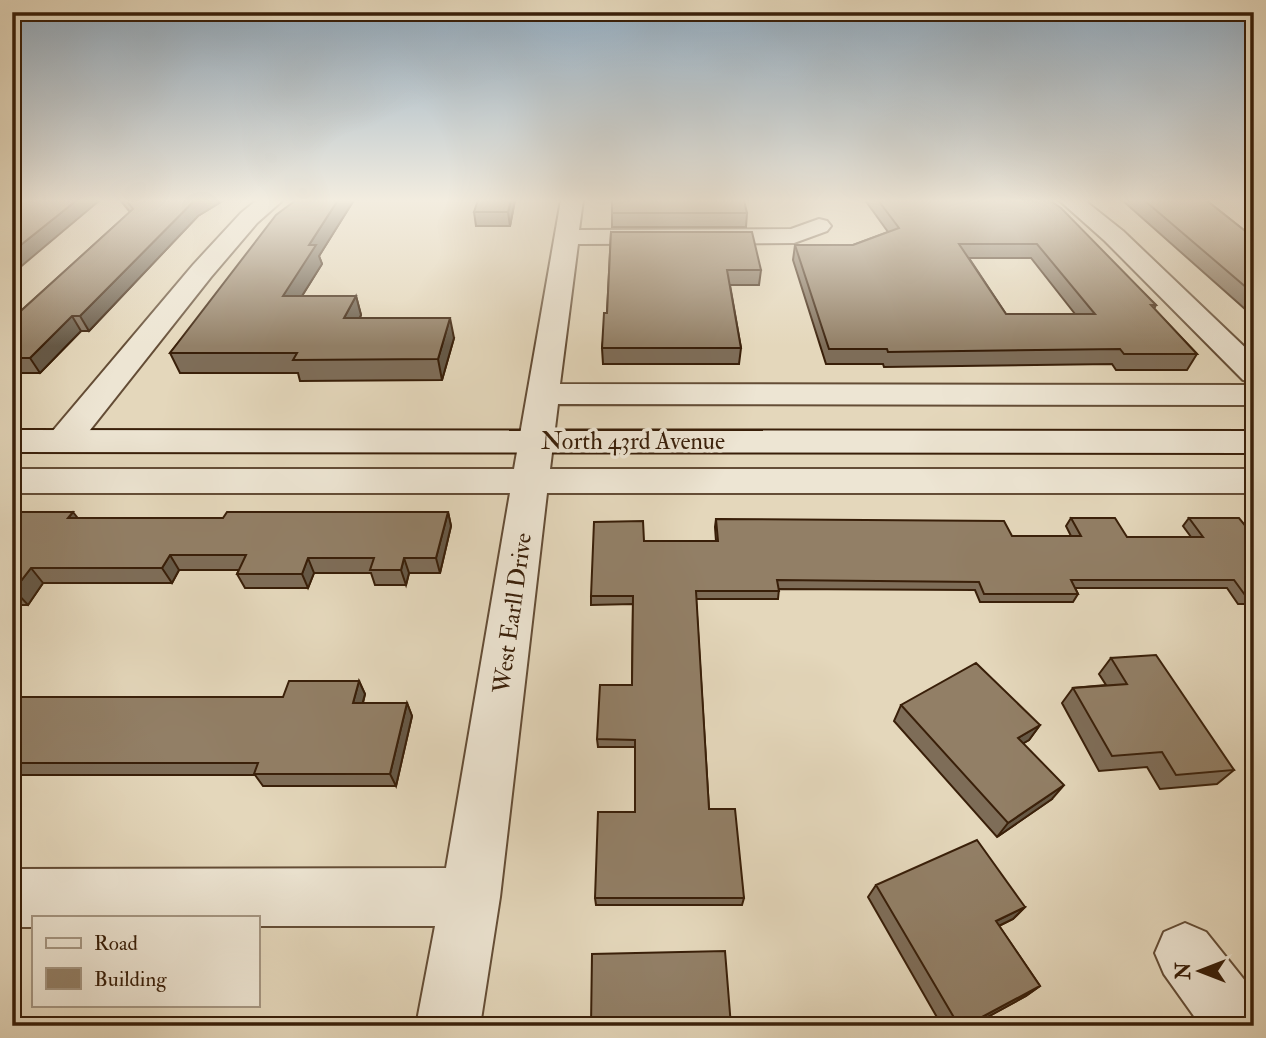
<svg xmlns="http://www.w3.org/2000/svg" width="1266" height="1038" viewBox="0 0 1266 1038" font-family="'IM FELL Double Pica',serif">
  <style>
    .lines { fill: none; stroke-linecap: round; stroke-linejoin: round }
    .minor-casing { stroke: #644d36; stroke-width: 4 }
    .secondary-casing { stroke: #391f09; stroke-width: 4 }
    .minor { fill: #ede5d3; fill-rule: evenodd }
    .secondary { fill: #ede5d3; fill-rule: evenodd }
    .wall { fill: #7e6d58; stroke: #391f09; stroke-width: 2; fill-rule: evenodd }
    .shaded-wall { fill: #665947; stroke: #391f09; stroke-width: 2 }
    .building { fill: #927f66; stroke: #391f09; stroke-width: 2; fill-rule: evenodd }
    .labels { text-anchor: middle; stroke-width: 7; stroke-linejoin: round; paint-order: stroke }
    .street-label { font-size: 24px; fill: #391f09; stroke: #ede5d3 }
  </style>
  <rect width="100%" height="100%" fill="#e4d7bb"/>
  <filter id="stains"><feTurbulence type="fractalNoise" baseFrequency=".00286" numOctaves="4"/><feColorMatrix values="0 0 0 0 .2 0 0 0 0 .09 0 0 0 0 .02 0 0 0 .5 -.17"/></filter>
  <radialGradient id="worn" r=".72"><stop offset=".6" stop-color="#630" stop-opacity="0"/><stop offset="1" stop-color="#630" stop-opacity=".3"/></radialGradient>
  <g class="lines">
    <defs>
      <path id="minor" d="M257 200H283L257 223 211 277 75 449 63 452 51 449 46 441 51 433 193 265 241 213Z
        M561 200H583L579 230 791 229 819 219 827 221 831 226 827 231 794 243 578 244 560 384 1254 385V405L558 404 550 469H1254V493H547L500 897 480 1026H416L435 926H257V917H33V927H12V869L446 868 510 493H12V469H514Z
        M1059 200H1084L1123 231 1254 356V382L1243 380 1105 241Z
        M1185 923 1206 932 1254 992V1026H1201L1164 974 1155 953 1164 932Z"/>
      <path id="secondary" d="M12 430 1254 431V453L12 452Z"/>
    </defs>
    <use href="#minor" class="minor-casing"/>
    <use href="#secondary" class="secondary-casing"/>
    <use href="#minor" class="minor"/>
    <use href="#secondary" class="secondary"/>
  </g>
  <path class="wall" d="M120 200H224L198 216 89 331H81L40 373H12V319L130 212Z
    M296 200H354L319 256 322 264 302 296H356L361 315 360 318 454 338 442 380 300 381 298 373H180L170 353Z
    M515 200 510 226H476L474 212Z
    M865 200H1049L1156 305 1154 309 1197 354 1187 370H1116L1112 364 884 367 883 364H826L793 260 795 245H853L888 232ZM969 258H1031L1075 314H1006Z
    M1122 200H1206L1254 238V317Z
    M612 213H747L746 227H612Z
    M611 232 761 270 759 285H730L741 348 739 364H603L602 348 607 313Z
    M12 512 78 518H223L448 512 451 526 440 573H409L406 585H375L371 573H314L308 588H245L237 574 239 570H179L172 583H43L28 605H12Z
    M1071 518 1127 537H1191L1183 526 1189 518 1254 534V604H1238L1227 588H1075L1078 594 1073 602H980L975 590 779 589 778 599H696L709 809 744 898 742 905H596L595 898 635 812V747H598L597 739 632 685 633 604 591 605V596L644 541H716L715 527 716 519 1012 536H1071L1066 526Z
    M1111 658 1234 770 1217 784 1160 789 1147 767 1099 771 1062 703 1073 688 1106 685 1099 674Z
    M359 681 365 694 363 703H407L412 716 396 786H263L255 775H12V697H283Z
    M901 705 1040 725 1029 740 1023 743 1052 799 997 837 894 721Z
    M876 885 1025 907 1013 919 999 926 1040 986 1026 996 971 1026H942L868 897Z"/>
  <path class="shaded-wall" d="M77 200H100L12 274V252Z
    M195 200H224L198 216 89 331 80 316Z
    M338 200H354L319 256 322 264 290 315 283 296 309 245Z
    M511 200H515L510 226 508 212Z
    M356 296 361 315 350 338 344 318Z
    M72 316 81 331 40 373 30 358Z
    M450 318 454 338 442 380 438 359Z
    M73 512 84 526 68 518Z
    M448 512 451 526 440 573 436 558Z
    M170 555 179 570 172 583 162 568Z
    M308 558 314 573 308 588 302 574Z
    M404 558 409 573 406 585 401 570Z
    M31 568 43 583 28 605 14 590Z
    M359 681 365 694 359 716 353 703Z
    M407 703 412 716 396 786 390 774Z
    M1040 725 1029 740 1007 753 1018 738Z
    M1064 785 1052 799 997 837 1008 823Z
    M1025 907 1013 919 984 933 996 921Z
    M1040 986 1026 996 971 1026H965Z
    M249 1018 260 1026H247Z"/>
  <path class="building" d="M12 200H77L12 252V215L17 211H12Z
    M126 200H195L80 316H72L30 358H12V319L133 209Z
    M296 200H338L309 245H316L283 296H356L344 318H450L438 359 293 360 297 353H170L276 215Z
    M478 200H511L508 212H474Z
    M612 200H744L747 213H612Z
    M878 200H1049L1061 208 1156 305H1151L1197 354H1124L1120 349 888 352 887 349H829L795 245H853L899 228ZM959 244H1037L1095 314H1006Z
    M1144 200H1206L1254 238V254H1251L1254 257V294Z
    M611 232H752L761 270H727L741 348H602L604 313H607Z
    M12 512H73L68 518H223L227 512H448L436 558H404L401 570H370L374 558H308L302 574H237L246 555H170L162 568H31L14 590H12Z
    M1071 518H1115L1127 537H1203L1189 518H1239L1252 534H1254V595H1245L1234 580H1071L1078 594H984L979 582 777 580 779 591H696L709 809H735L744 898H595L598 812H635V740L597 739 600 685H632L633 596H591L594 522 643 521 644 541H718L716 519 1004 521 1012 536H1081Z
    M1156 655 1234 770 1176 775 1162 752 1112 756 1073 688 1127 684 1111 658Z
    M976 663 1040 725 1018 738 1064 785 1008 823 901 705Z
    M289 681H359L353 703H407L390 774H254L258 763H12V697H283Z
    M977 840 1025 907 996 921 1040 986 965 1026H959L876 885Z
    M725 951 731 1026H591L592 954Z
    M174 1018H249L247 1026H171Z
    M12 1023H72L71 1026H12Z"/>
  <linearGradient id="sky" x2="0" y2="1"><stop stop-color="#8fa9be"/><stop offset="0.58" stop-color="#f3ede0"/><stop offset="1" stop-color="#f3ede0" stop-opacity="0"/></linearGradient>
  <rect width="1266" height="346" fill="url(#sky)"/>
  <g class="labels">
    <g class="street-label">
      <text x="633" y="449">North 43rd Avenue</text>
      <text transform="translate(512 613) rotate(-82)" y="8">West Earll Drive</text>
    </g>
  </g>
  <rect width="1266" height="1038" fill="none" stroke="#e4d7bb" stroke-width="42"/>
  <rect x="14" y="14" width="1238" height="1010" fill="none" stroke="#391f09" stroke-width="3.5"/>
  <rect x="21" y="21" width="1224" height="996" fill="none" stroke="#391f09" stroke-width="2"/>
  <rect x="32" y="916" width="228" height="91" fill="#ede5d3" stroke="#a59682" stroke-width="2"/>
  <rect x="46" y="938" width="35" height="10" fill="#ede5d3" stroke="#a59682" stroke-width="2"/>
  <text x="94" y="950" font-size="21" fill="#391f09">Road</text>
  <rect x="46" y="968" width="35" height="21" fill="#927f66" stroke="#a59682" stroke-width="2"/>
  <text x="94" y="986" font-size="21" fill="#391f09">Building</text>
  <g transform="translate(1200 971) rotate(270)" stroke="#ede5d3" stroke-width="5" paint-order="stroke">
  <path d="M0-5L12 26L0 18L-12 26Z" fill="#391f09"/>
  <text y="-10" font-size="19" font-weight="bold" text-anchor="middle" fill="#391f09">N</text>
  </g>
  <rect width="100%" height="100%" filter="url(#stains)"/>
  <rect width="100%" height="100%" fill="url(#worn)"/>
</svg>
